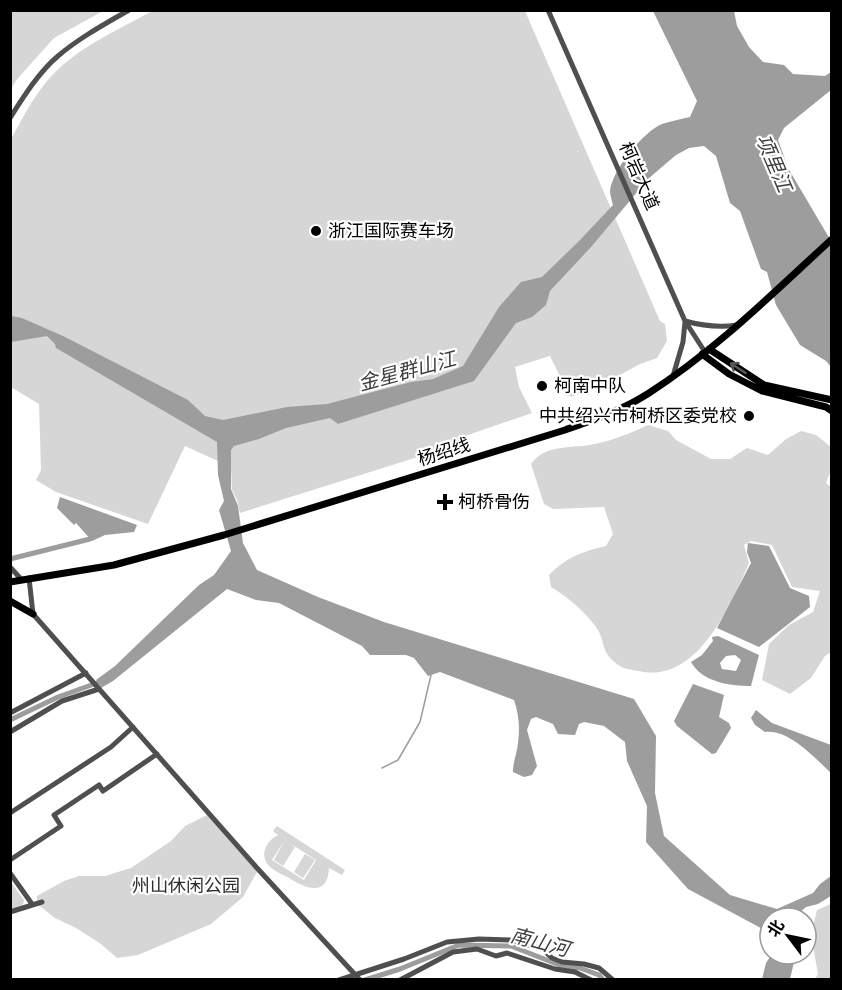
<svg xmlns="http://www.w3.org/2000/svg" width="842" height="990" viewBox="0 0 842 990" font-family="Montserrat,'Noto Sans SC',sans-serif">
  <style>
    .green { fill: #d6d6d6; fill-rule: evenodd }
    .water { fill: #9d9d9d; fill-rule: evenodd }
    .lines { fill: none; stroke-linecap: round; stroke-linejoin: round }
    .stream { stroke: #9d9d9d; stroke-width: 1.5 }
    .canal { stroke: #9d9d9d; stroke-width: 5 }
    .minor { stroke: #4f4f4f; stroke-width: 5 }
    .major { stroke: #000; stroke-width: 7 }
    .oneway { stroke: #595959 }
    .poi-dot { fill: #000; stroke: #fff; stroke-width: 2 }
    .labels { text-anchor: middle; stroke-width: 4.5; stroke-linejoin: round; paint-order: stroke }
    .street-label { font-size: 18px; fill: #000; stroke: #fff }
    .poi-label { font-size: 18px; fill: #000; stroke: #fff; text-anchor: start }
    .park-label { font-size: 18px; fill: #2d2d2d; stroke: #fff }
    .water-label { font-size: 20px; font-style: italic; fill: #3e3e3e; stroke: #fff }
  </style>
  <rect width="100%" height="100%" fill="#fff"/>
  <path class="green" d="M11 10H103V11L54 38 18 78 11 89Z
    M152 11H525L660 321 665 324 667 341 657 358 640 364 594 389 570 397 550 356 515 367 519 387 532 413 462 437 440 450 240 513 237 500 232 490 231 467 185 446 148 524 56 492 36 480 41 470 39 404 11 387 10 141C21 121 32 99 47 81 74 49 116 31 152 11Z
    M648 425 668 431 676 440 711 459H730L747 448 768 455 786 439 801 431 816 435 831 447V470L826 483 832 488 831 652 825 656 811 678 790 694 762 680 769 644 789 625 813 612 820 591 792 587 772 545 751 541 744 545 749 563C731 604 699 680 644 672 629 669 622 670 611 659 602 650 604 640 598 630 586 612 569 598 551 587L549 575C565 558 583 551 606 546L613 534 604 507 553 509 544 504 531 464C546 443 573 449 595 444 614 440 631 433 648 425Z
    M207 815 257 872 243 897 211 924 138 955 117 958 101 944 76 928 55 918 37 904V896L64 881 79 876H105L131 868 171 841 185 826Z
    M277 826 345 870 342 875 329 868C328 897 306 889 289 878 283 875 274 871 269 866 259 855 266 841 278 835L273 831ZM285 840 274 860 283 866 295 847 288 842 316 860 304 880 272 860Z
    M305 854 315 860 303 878 294 872Z
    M10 881 24 900 23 905 11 910Z
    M831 904V979H815L818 974 811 935 817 910Z"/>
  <path class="water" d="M653 11H734L737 26 749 47 763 62 784 65 793 74 825 76 831 72V90L784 128 778 140 788 168 831 241V367L826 361 800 345 776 305 767 272 761 269 740 211 730 203 716 156 704 146 689 148 676 155 649 178 591 247 550 291 546 305 532 317 516 323 474 381 338 424 330 418 286 428 259 439 234 446 231 450V489L238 506 243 543 257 570 318 597 384 622 634 699 656 736 655 793 664 836 730 895 777 909 813 893 820 884 831 876V896L818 904 806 907 793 918H770V933L688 889 646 842 647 806 627 761 625 742 604 726 584 722 579 724 575 735 558 734 553 724 536 717 531 719 527 730 537 766 532 775 524 777 513 772C513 761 517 754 518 743 520 728 519 714 514 700L440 672 428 676 414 658 406 655H370L362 646 279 603 256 600 227 589 113 681 101 688 96 680 115 666 199 585 214 575 231 551 219 510 224 501 218 475 217 442 56 348 55 344 47 336 11 342V316L22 318 63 336 188 400 205 416 223 420 287 407 327 404 411 382 433 379 463 366 499 307 521 282 542 277 580 240 613 205C612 201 610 195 610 191 612 170 643 132 662 124 671 121 681 119 690 117L697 101Z
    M60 497 137 525 134 532 105 535 92 541 76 523 74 525 57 508Z
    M748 543 769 546 790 588 809 596 810 607 759 647 717 628 751 563 747 552Z
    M718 636 759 655 751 686C730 686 702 682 691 662L702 655 713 641 712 637ZM735 655 741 660 736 671 722 669 720 663 726 656Z
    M693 684 724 695 719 717 729 723 731 728 716 753 712 754 677 726 674 721Z
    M756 710 772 723 831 745V773C815 758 789 729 765 732L755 725 751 718Z
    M772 954H796L790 979H762L766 963Z"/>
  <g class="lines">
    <path class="stream" d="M382 768 398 760 420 722 431 675"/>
    <path class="canal" d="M10 559 90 539
      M10 720 58 697 97 683
      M365 980 400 969 459 945 511 946 562 966 580 968 599 975 603 980"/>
    <path class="minor" d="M548 10 685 321 705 352
      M10 118C24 96 39 72 58 56 79 38 105 24 129 10
      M685 321C703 326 718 328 737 325
      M673 376 683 342 685 322
      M10 567 21 579
      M29 578 33 614 257 868 360 980
      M10 713 86 673
      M10 732 62 701 99 689
      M10 813 111 747 133 727
      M10 860 61 826 54 815 99 785 103 791 157 754
      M10 873 32 904
      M10 912 42 902
      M339 980 404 959 447 942 479 939 510 940 542 949 552 958 562 962 584 964 599 968 613 980
      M400 980 453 952 477 949 496 956 507 953 555 969 575 972 591 980"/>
    <path class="major" d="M709 349 764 385 832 400
      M702 354 729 374 762 391 826 407 832 411
      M10 582 114 565 224 535 565 430C593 420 623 410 649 393 716 350 773 293 832 239
      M10 601 33 614"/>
  </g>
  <defs><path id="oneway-shaft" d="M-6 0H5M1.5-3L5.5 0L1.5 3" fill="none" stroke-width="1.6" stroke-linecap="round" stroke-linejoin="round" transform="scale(1.5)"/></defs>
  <use class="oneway" href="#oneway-shaft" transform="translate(738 368) rotate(-147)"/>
  <g class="poi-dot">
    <circle cx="316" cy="231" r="6"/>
    <circle cx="542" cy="386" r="6"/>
    <circle cx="749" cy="416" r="6"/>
    <path d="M442 493h6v6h6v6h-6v6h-6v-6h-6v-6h6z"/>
  </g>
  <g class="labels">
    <g class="street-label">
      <text transform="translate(639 176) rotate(66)" y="6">柯岩大道</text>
      <text transform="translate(444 452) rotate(-17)" y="6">杨绍线</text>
    </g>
    <g class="poi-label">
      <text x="328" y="237">浙江国际赛车场</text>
      <text x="554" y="392">柯南中队</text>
      <text x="737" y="422" text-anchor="end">中共绍兴市柯桥区委党校</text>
      <text x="458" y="508">柯桥骨伤</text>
    </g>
    <g class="park-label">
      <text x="186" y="892">州山休闲公园</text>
    </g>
    <g class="water-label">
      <text transform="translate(774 163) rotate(67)" y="7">项里江</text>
      <text transform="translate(407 371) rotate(-15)" y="7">金星群山江</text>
      <text transform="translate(540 942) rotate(15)" y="7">南山河</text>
    </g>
  </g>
  <rect width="842" height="990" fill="none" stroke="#000000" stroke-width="24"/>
  <g transform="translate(788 936) rotate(302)"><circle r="28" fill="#ffffff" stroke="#999999" stroke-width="1.5"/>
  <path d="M0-4.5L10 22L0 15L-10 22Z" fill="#000000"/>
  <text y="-9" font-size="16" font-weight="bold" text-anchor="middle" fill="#000000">北</text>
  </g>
</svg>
